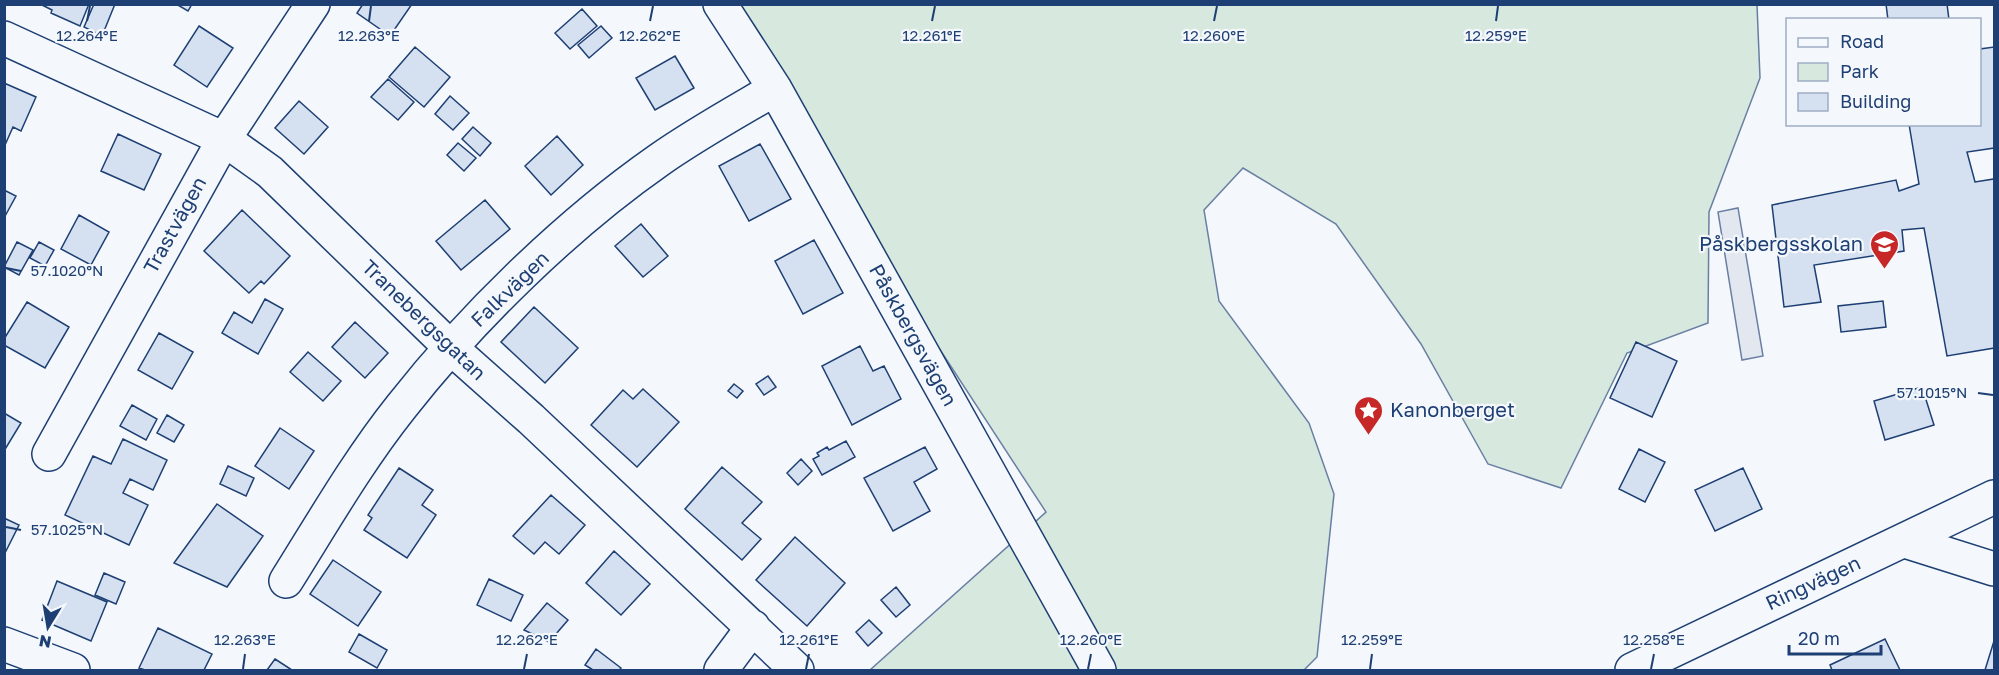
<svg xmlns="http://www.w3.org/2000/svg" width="1999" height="675" viewBox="0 0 1999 675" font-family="'Golos Text',sans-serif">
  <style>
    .green { fill: #d7e8df; stroke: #687fa3; stroke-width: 1.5 }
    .parking { fill: #e3e8f0; stroke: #687fa3; stroke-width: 1.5 }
    .building { fill: #d5e0f0; stroke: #1d3f73; stroke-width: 1.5 }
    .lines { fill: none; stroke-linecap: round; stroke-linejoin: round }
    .minor-casing { stroke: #1d3f73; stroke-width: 36 }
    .minor { stroke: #f4f7fb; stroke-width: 33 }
    .ticks { fill: none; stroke: #1d3f73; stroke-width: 2 }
    .labels { text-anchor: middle; stroke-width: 4.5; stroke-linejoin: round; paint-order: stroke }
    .street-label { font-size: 20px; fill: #1d3f73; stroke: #f4f7fb }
    .poi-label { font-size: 20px; fill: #1d3f73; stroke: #f4f7fb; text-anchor: end }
    .ticks-label { font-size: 15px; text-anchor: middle; fill: #1d3f73; stroke: #f4f7fb; stroke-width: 4.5; stroke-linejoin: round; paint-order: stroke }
  </style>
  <rect width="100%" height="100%" fill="#f4f7fb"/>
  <path class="green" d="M715 5H1757L1760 78 1709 212 1708 323 1627 353 1561 488 1488 464 1421 344 1336 224 1243 168 1204 210 1219 301 1309 423 1334 494 1317 657 1304 670H870L1046 512Z"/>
  <path class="parking" d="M1738 208 1763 356 1742 360 1718 212Z"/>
  <path class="building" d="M40 4H89L80 26 51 13 52 10Z
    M94 4H115L102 36 84 27Z
    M176 4H192L188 11Z
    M363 4H412L390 36 357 13Z
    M1886 4H1947L1949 20H1888Z
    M582 9 597 26 570 49 555 33Z
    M199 26 233 48 207 87 174 65Z
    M601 26 612 38 589 58 578 45Z
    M415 47 450 77 424 107 389 77Z
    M1994 47V148L1967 152 1975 182 1994 179V348L1947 356 1924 228 1902 230 1904 251 1814 265 1821 302 1784 307 1772 205 1896 180 1899 191 1919 184 1909 124H1980V49Z
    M675 56 694 88 655 110 636 78Z
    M388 79 414 102 398 120 371 97Z
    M4 83 36 97 21 131 13 127 5 145Z
    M450 96 469 113 453 130 435 114Z
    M299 101 328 127 304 154 275 128Z
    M473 127 491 143 480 156 462 139Z
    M118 134 161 154 144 190 101 171Z
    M557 136 583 165 551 195 525 166Z
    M458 143 476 158 464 171 447 155Z
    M760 144 791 199 749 221 719 166Z
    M4 190 16 196 4 218Z
    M485 200 510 229 461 270 436 241Z
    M242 210 290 256 264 284 261 281 249 293 204 251Z
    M79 215 109 232 91 265 61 249Z
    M641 224 668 256 643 277 615 246Z
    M814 240 843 293 803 314 775 261Z
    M17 242 33 250 19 275 4 267Z
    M39 242 54 250 45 266 30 258Z
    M265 299 283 309 258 354 222 333 234 312 252 323Z
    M1883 301 1886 327 1841 332 1838 306Z
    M27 302 69 327 45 368 4 345V339Z
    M534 307 578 348 545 383 501 342Z
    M355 322 388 353 365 378 332 347Z
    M159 333 193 352 172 389 138 370Z
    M1636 342 1677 361 1652 417 1610 398Z
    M860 346 873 371 884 366 901 399 852 425 822 366Z
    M308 352 341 381 323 401 290 372Z
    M768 376 776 387 764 395 756 384Z
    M734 384 743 391 737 398 728 391Z
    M1922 387 1934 425 1885 440 1874 401Z
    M643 389 679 422 637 467 591 425 623 390 633 399Z
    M132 405 157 419 146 440 120 426Z
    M4 413 21 423 4 451Z
    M167 415 184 425 174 442 157 433Z
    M280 428 314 451 289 489 255 466Z
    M123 439 167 460 153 490 130 479 123 493 148 505 129 545 65 515 93 456 111 464Z
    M846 441 855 457 822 475 813 459 819 456 817 453 827 447 829 450Z
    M925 447 937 469 914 482 930 511 893 531 864 478Z
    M1639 449 1665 462 1645 502 1619 489Z
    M801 459 812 471 798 485 787 473Z
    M228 466 254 478 246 496 220 484Z
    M722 467 762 502 742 523 761 539 742 560 685 509Z
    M399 468 433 490 422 505 436 515 407 558 364 530 372 518 368 515Z
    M1743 468 1762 509 1715 531 1695 490Z
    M551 495 585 525 559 554 545 542 534 554 513 536Z
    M217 504 263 536 227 587 174 563Z
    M4 518 19 525 4 555Z
    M795 537 845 583 807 626 756 580Z
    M614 551 650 584 621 615 586 583Z
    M333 560 381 592 358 626 310 594Z
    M104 573 125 582 116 604 95 595Z
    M489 579 523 595 511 621 477 605Z
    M57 581 107 602 91 641 42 620Z
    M896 587 910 605 896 617 881 600Z
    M547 603 568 620 549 642 524 630Z
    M869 620 882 633 868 646 856 632Z
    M158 628 212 654 204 670H145L139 668Z
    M359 634 387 650 377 668 349 652Z
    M1885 639 1900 670H1832L1830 665Z
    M1994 641V670H1985Z
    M596 649 621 668 619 670H593L585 665Z
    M275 659 292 670H267Z"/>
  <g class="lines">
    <defs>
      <path id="minor" d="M720 4 775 89 1099 670
        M4 38 224 139 270 172 450 347 531 419 797 670
        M49 454 224 139 313 4
        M1905 541 1994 569
        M286 581C323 522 358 461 401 407 471 318 566 225 659 160 696 134 736 112 775 89
        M4 644 73 670
        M721 670 753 627
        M1632 670 1994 497"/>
    </defs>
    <use href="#minor" class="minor-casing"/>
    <use href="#minor" class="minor"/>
  </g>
  <path class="ticks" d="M87 21 90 6M369 21 371 6M650 21 653 6M932 21 935 6M1214 21 1217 6M1496 21 1498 6M6 268 21 271M1978 393 1993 395M6 527 21 530M243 669 245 654M524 669 527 654M806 669 809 654M1088 669 1091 654M1370 669 1372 654M1651 669 1654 654"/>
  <defs>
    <symbol id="school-pin" viewBox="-11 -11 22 30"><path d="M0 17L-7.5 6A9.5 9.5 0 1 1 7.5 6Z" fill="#c62828" stroke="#f4f7fb"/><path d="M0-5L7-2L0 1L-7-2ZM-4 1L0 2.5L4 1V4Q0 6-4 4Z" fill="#fff"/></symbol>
    <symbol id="sight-pin" viewBox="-11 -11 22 30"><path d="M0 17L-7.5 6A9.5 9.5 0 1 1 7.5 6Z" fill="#c62828" stroke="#f4f7fb"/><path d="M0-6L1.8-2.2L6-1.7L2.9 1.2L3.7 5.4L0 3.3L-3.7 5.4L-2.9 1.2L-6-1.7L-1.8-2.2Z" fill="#fff"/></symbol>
  </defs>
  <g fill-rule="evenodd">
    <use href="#school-pin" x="1868" y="228" width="33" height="45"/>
    <use href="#sight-pin" x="1352" y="394" width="33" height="45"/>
  </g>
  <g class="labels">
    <g class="street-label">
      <text transform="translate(175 225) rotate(-61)" y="7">Trastvägen</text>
      <text transform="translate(510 289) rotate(-44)" y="7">Falkvägen</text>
      <text transform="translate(424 320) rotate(44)" y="7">Tranebergsgatan</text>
      <text transform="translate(913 335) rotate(61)" y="7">Påskbergsvägen</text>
      <text transform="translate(1813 583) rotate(-25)" y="7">Ringvägen</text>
    </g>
    <g class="poi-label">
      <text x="1863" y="251">Påskbergsskolan</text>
      <text x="1390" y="417" text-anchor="start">Kanonberget</text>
    </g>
  </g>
  <g class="ticks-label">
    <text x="369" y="41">12.263°E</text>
    <text x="650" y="41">12.262°E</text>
    <text x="932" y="41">12.261°E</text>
    <text x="1214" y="41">12.260°E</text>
    <text x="1496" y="41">12.259°E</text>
    <text x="87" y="41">12.264°E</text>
    <text x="67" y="276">57.1020°N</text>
    <text x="1932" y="398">57.1015°N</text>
    <text x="67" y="535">57.1025°N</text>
    <text x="245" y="645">12.263°E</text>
    <text x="527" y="645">12.262°E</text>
    <text x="809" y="645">12.261°E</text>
    <text x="1091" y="645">12.260°E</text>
    <text x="1372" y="645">12.259°E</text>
    <text x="1654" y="645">12.258°E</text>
  </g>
  <rect width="1999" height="675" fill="none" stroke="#1d3f73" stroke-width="12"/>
  <rect x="1786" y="18" width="195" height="108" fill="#f4f7fb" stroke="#9eadc5" stroke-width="1.5"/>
  <rect x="1798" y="38" width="30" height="9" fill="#f4f7fb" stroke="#9eadc5" stroke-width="1.5"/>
  <text x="1840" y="48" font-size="18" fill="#1d3f73">Road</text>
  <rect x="1798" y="63" width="30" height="18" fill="#d7e8df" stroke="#9eadc5" stroke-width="1.5"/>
  <text x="1840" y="78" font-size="18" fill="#1d3f73">Park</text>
  <rect x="1798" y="93" width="30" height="18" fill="#d5e0f0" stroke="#9eadc5" stroke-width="1.5"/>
  <text x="1840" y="108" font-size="18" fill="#1d3f73">Building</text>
  <g transform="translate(48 627) rotate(191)" stroke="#f4f7fb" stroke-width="4.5" paint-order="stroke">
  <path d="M0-4.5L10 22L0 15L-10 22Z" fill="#1d3f73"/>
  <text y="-9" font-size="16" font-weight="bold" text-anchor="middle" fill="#1d3f73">N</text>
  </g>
  <path d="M1789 645v9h92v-9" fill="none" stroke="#1d3f73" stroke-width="3"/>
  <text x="1798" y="645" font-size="18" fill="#1d3f73" stroke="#f4f7fb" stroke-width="4.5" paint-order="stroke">20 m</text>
</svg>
